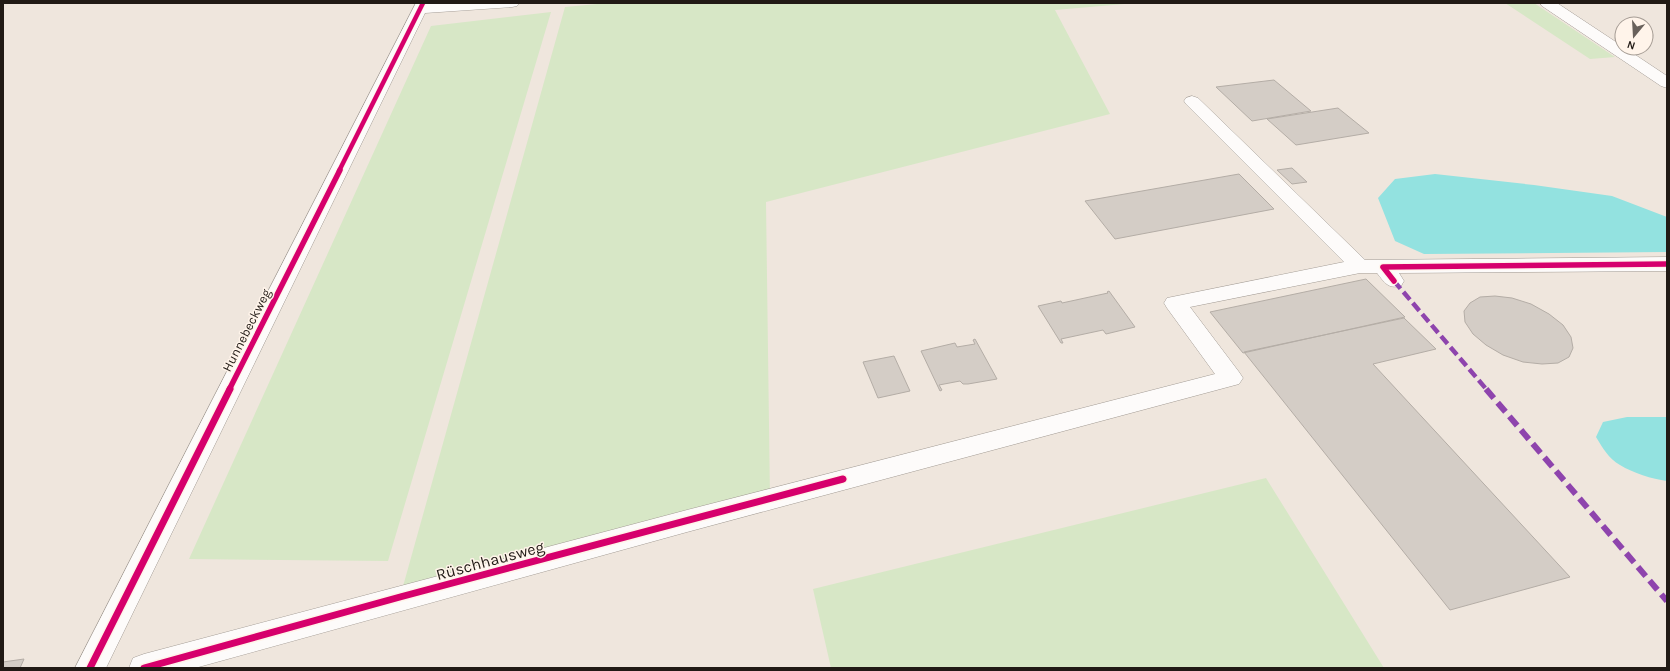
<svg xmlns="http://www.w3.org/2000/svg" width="1670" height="671" viewBox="0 0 1670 671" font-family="Karla,sans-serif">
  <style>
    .green { fill: #d7e7c6 }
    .water { fill: #93e2e0 }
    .building { fill: #d4cdc6; stroke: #b4ada6 }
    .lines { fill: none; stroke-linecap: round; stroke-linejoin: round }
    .minor-casing { stroke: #a39c95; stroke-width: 1 }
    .minor { fill: #fdfbfa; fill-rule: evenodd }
    .quiet-far1 { stroke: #8e44ad; stroke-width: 4.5; stroke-dasharray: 10 4.5; stroke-linecap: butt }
    .quiet { stroke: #8e44ad; stroke-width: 6; stroke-dasharray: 12 6; stroke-linecap: butt }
    .cycleway-far2-casing { stroke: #fff4ea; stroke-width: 6 }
    .cycleway-far1-casing { stroke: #fff4ea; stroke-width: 8 }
    .cycleway-casing { stroke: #fff4ea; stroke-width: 10 }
    .cycleway-far2 { stroke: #d6006c; stroke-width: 4.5 }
    .cycleway-far1 { stroke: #d6006c; stroke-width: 5.5 }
    .cycleway { stroke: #d6006c; stroke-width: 7 }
    .labels { text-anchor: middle; stroke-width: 3; stroke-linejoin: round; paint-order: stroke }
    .street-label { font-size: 13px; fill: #211a15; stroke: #fff4ea }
    .near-street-label { font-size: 16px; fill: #211a15; stroke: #fff4ea }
  </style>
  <rect width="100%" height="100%" fill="#efe6dd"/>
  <path class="green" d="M608 3H1136L1055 10 1110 114 766 202 770 499 400 597 565 7Z
    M1505 3H1534L1615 57 1590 59Z
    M551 12 388 561 189 559 431 26Z
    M1266 478 1384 668H831L813 589Z"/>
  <path class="water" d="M1435 174 1534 185 1612 196 1667 217V252L1424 254 1395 241 1378 198 1395 179Z
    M1627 417H1667V481C1652 479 1633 473 1620 465 1609 459 1602 447 1596 437L1603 422Z"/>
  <path class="building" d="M1274 80 1311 111 1252 121 1216 87Z
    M1338 108 1369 133 1296 145 1267 119Z
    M1292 168 1307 182 1292 184 1277 170Z
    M1239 174 1274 209 1115 239 1085 201Z
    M1366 279 1405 317 1243 353 1210 312Z
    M1109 291 1135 327 1106 334 1103 330 1061 339 1063 343H1061L1038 306 1061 301 1062 303 1108 293 1107 292Z
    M1495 296 1512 298 1531 304 1549 314 1563 325 1571 337 1573 348 1569 357 1558 363 1542 364 1523 362 1503 355 1486 345 1473 334 1465 322 1464 311 1470 303 1480 297Z
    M1404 318 1436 349 1373 364 1570 577 1450 610 1244 352Z
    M975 339 997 379 968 384H963L960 381 939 385 942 390 940 391 921 351 955 343 957 347 975 344 973 340Z
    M894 356 910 391 878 398 863 362Z
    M24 659 20 668H3V662Z"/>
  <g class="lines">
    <defs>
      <path id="minor" d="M416 3H519L517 6 512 7 425 13 106 668H75Z
        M1540 3H1557L1622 46V48H1625L1667 76V88L1661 86 1542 6Z
        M1192 96 1198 98 1365 260 1667 257V271L1399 273 1404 281 1401 286C1388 289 1385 283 1377 273H1360L1190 307 1239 372 1243 378 1239 384 687 532 195 668H129L133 658 144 654 687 510 1215 374 1167 308 1164 303 1167 298 1344 262 1186 104 1184 101 1186 98Z"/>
    </defs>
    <use href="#minor" class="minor-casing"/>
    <use href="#minor" class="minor"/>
    <path class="quiet-far1" d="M1394 281 1487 390"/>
    <path class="quiet" d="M1486 389 1667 601"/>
    <defs>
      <path id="cycleway-far2" d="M339 171 423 3"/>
      <path id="cycleway-far1" d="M1394 281 1383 267 1667 264
        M229 390 340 170"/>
      <path id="cycleway" d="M90 668 230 389
        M144 668 400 597 843 479"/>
    </defs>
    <use href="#cycleway-far2" class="cycleway-far2-casing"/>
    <use href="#cycleway-far1" class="cycleway-far1-casing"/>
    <use href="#cycleway" class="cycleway-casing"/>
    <use href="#cycleway-far2" class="cycleway-far2"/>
    <use href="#cycleway-far1" class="cycleway-far1"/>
    <use href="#cycleway" class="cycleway"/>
  </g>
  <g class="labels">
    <g class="street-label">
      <text transform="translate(246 330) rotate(-63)" y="5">Hunnebeckweg</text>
    </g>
    <g class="near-street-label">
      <text transform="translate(490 560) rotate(-15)" y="6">Rüschhausweg</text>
    </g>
  </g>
  <rect width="1670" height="671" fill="none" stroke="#211a15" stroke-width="8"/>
  <g transform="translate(1634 36) rotate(198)"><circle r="19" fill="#fff4ea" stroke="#a69d95"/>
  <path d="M0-3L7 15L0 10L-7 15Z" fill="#69615b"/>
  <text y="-6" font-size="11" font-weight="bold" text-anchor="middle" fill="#211a15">N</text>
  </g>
</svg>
